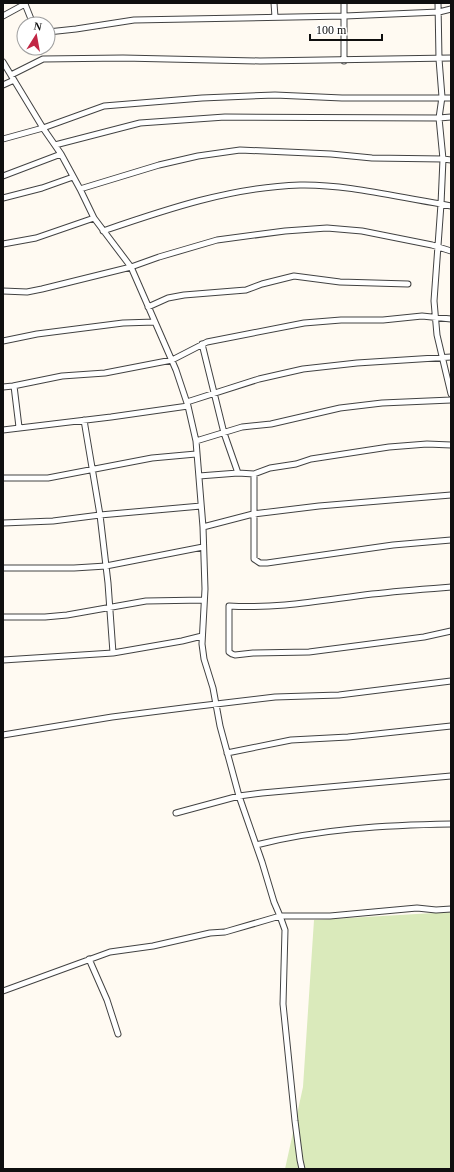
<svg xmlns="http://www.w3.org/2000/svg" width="454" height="1172" font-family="Georgia,serif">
	<rect width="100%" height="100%" fill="#fffaf2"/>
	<path fill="#daeabb" d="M451,912v257h-166l18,-82 11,-167z"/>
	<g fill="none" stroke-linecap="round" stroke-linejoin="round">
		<defs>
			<path id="minor" d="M274,3l1,14
				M344,3v58
				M438,3l1,56 3,38 -3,21 12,-1
				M3,16l22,-12 8,20
				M48,32l28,-3 58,-9 211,-4 94,-4 12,-3
				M3,62l40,66 18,26 19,35 14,29 37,49 45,103 12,36 8,35 7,86 2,62 -3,55 2,15 9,29 7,38 19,70 23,66 12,40 6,14 -55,16 -15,1 -57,13 -43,6 -107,39
				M11,75l32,-16 80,-1 137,3 191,-3
				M3,85l11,-5
				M3,139l40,-11 61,-22 98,-8 73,-3 67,3h109
				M55,145l85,-22 85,-6 214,1 4,41 -71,-1 -41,-4 -91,-4 -42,6 -39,9 -79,24
				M3,176l58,-22
				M3,198l39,-10 31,-11
				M451,206l-10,-2 -7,97 3,34 14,59
				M103,231c64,-22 129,-44 197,-46 45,-1 97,12 141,19l2,-45 8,1
				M3,244l33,-6 58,-20
				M3,291l24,1 15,-3 89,-22 28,-10 58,-17 68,-9 42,-3 35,3 70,14 19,6
				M148,307l20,-9 16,-3 62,-5 16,-6 32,-8 46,6 68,2
				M3,341l34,-7 86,-11 32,-1
				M202,344l22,89 14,40 16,1 16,-6 26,-4 15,-5 78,-12 38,-3 24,1
				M14,386l5,41
				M3,387l10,-1 49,-10 43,-3 67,-13 35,-18 97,-19 37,-3h42l39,-4 29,3
				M187,402l72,-23 44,-10 54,-6 94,-6
				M3,430l108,-13 77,-11
				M196,441l46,-14 29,-3 69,-16 42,-5 69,-3
				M254,474v85l6,4h7l126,-18 58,-5
				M199,476l39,-3
				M3,478h45l104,-20 44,-4
				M201,506l-101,9 8,68 5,70 69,-12 20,-5
				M3,523l50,-2 47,-6 -16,-95
				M203,527l50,-13 66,-8 132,-11
				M3,568h71l32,-2 97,-19
				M451,587c-26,2 -53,4 -79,7 -49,6 -94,15 -143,12v46l3,2 3,1 18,-2 56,-1 115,-15 27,-6
				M3,617h42l22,-2 79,-14 58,-1
				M3,660l110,-7
				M3,735l109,-18 79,-10 84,-10 64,-2 112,-14
				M227,753l64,-13 57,-3 103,-11
				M176,813l63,-17 23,-3 189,-17
				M256,845c64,-16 129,-20 195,-21
				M89,959l18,41 11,34
				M302,1169l-2,-9 -5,-39 -12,-117 2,-74 -5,-14h50l87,-8 19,2 15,-1"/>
		</defs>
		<use href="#minor" stroke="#424242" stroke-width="7"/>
		<use href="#minor" stroke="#fff" stroke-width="5"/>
	</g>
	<rect width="454" height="1172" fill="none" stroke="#0f0f0f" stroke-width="8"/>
	<g transform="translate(36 36) rotate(11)"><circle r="19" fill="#ffffff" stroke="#9f9f9f"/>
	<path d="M0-3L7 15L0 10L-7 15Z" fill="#c12644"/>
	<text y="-6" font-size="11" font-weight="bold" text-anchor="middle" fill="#0f0f0f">N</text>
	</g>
	<path d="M310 34v6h72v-6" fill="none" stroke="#0f0f0f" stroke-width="2"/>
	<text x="316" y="34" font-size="12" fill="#0f0f0f" stroke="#ffffff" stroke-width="3" paint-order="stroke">100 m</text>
</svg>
